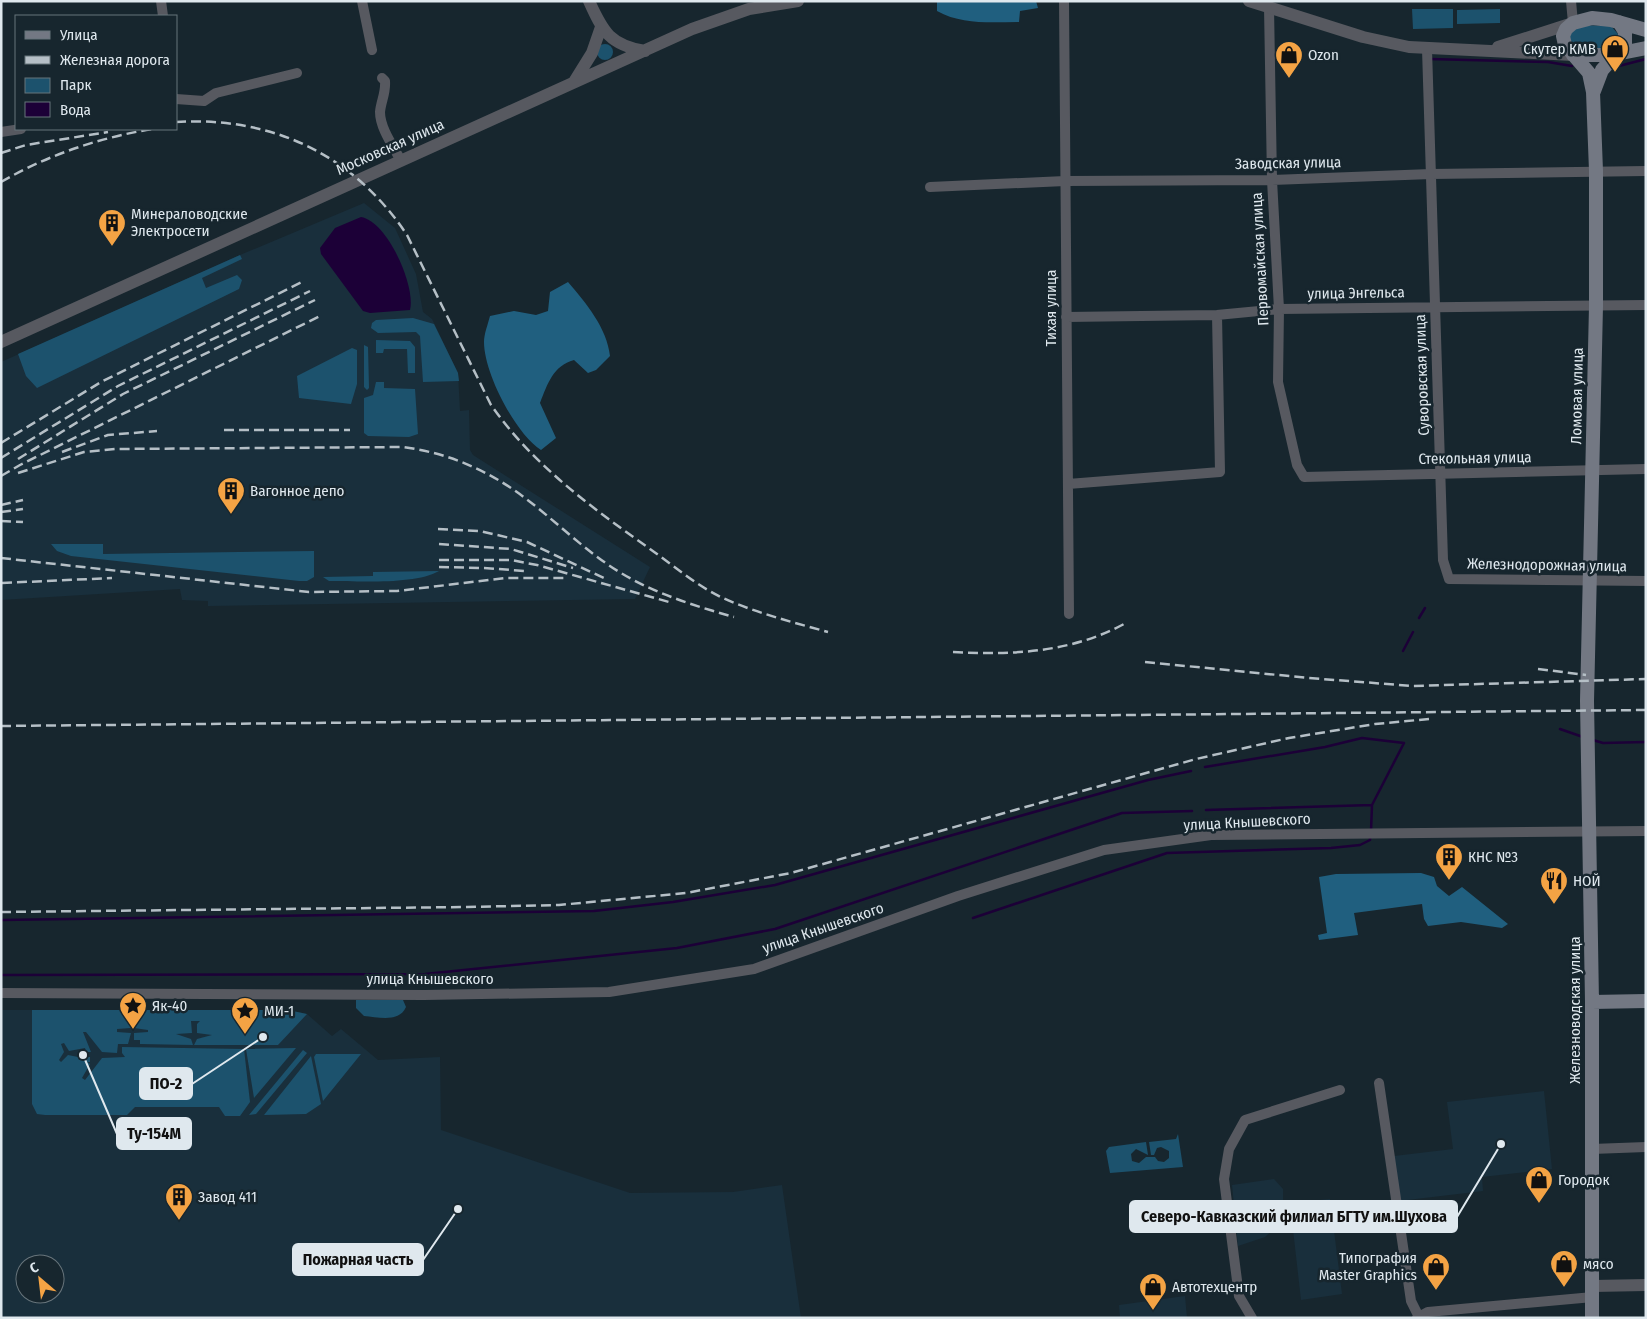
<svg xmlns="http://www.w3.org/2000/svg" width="1647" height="1319" font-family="'Fira Sans Condensed',sans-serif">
	<rect width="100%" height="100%" fill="#17262e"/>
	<path fill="#192f3c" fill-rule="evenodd" d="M364,203l31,25 21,46 7,38 9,7 26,54 2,38 9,-1 1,40 3,5 177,112 -15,32 -427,7v-5l-26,-1 -2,-11 -179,11v-238l239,-107z
		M1,1010h287l19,4 25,22 9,-7 37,31 62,-3 1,73 189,63 103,-1 49,-7 19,133h-800zM25,1264h30v30h-30z
		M1544,1091l8,78 -70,8 1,14 -84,10 -5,-45 59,-7 -6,-47z
		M1274,1179l9,10v24l-9,16 -9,8 -27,9 -6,-61z
		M1330,1199l12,95 -41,6 -11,-97z
		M1185,1296l2,22h-67l-1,-13z"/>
	<path fill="#1c526d" d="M1412,9h41v19l-40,1z
		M1500,9v14l-43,1v-14z
		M1579,25l32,1 7,8 -1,7c-9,11 -37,8 -47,0 -1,-8 3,-11 9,-16z
		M597 52a8 8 0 1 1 16 0a8 8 0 1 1-16 0Z
		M240,255l2,4 -40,19 4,10 31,-13 5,5 -3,9 -202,99 -11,-12 -8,-22z
		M413,318l21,6 24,49 1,8 -36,1 -3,-46 -4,-4 -38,1 -7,-5 1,-5 4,-3z
		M376,340l34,1 5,6v26h-7l-1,-24h-23l-1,4h-7z
		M364,345l4,2 1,41 -2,2 -3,-3z
		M352,348l5,2v34l-6,20 -52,-6 -2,-22z
		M376,382h8v6l31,1 3,45 -9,3 -41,-1 -4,-3v-35l9,-3z
		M51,544h52v10l211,-3v26l-7,4h-8l-228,-25 -14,-5z
		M439,571c-24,14 -82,10 -110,10l-6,-4 50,-1v-4z
		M356,1000h47l3,7c-7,16 -28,10 -42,9l-8,-8z
		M32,1010h256l19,4 -29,31h-84l3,-6 15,-4 -15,-2v-9l3,-3h-9l1,12 -16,1 15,5 2,6 -53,-1v-4h-6v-7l14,-1v-2l-14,-2 1,-8 -6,1 2,7 -14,1v3l14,1 -3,11h-10l-1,9 -15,-1 -16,-20h-3l8,20h-5l-1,-4 -16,3 -5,-8 -3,1 3,8 -5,8 2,2 7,-7 10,2 1,3h6l1,-3h4v5h-3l3,2 -8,14 3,2 17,-22 23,-1 -3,-4v-6l122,2 6,53 -10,14h-15l-6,-9h-84l-8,8h-82l-8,-1 -5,-10z
		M296,1048l-42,50 -8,-49z
		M303,1050l4,3 -51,61 -7,1z
		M316,1054h45l-38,47 -9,-44z
		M311,1056l10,48 -15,10 -42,1z
		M1178,1134l5,33 -73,6 -4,-22 3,-4 37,-5 2,13 -12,-6 -5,5 1,7 7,2 7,-6h9l3,4 6,1 5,-4v-7l-8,-4 -4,1 -3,7h-3l-2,-13 27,-3z"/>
	<path fill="#205f7f" d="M937,1h99l2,7 -18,3 -1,11c-29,0 -57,3 -82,-11z
		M568,282c18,21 39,46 42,74l-14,14 -8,3 -14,-13c-21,6 -26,23 -34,43l16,35 -15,12c-26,-17 -57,-77 -57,-108 0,-8 4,-18 6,-26l24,-5 22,4 12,-4 2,-19z
		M1421,873l13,4 3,9 12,10 13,-9 46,37 -6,4 -41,-6 -33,4 -4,-7 -2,-15 -68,9 4,22 -39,5 -1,-5 9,-2 -8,-56 17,-3z"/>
	<path fill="#1c0037" d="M361,217c26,4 55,69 49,93l-40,3 -7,-2 -42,-57 -1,-6 15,-20z"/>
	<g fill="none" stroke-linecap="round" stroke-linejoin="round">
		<path stroke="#1c0037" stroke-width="2.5" d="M1429,59l119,3 24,4
			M1615,67l31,-8
			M1419,618l6,-10
			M1403,651l10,-19
			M1560,729l23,8
			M1593,740l10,3 43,-1
			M1205,767l120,-20 37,-9 42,5 -32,62 -1,26
			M1206,810l166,-5
			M973,918l194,-65 164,-5 29,-3 10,-5v-4
			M1,920l593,-9 79,-9 102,-17 373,-105 43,-9
			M1,975l424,-1 252,-26 98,-19 347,-116 70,-2"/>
		<path stroke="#575960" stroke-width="10" d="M161,1l2,15
			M362,1l10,49
			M1064,1l5,613
			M1571,1l2,22
			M1269,7l3,173 7,129 -1,73 19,83 7,12 342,-8
			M1427,49l16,511 6,19 197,2
			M382,78l3,3c1,12 -4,20 -5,31 0,16 13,34 20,47
			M176,99l28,2 12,-8 81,-20
			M1,132l20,-3
			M930,187l135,-6 207,-1 159,-6 215,-3
			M1066,317l151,-2 62,-6 367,-4
			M1068,484l152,-12 -3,-157
			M1,993l423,2 185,-3 145,-23 204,-73 146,-46 107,-15 435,-4
			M1379,1083l32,218 8,16
			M1592,1149l54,-2
			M1252,1318l-13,-22 -15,-117 5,-30 16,-29 95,-30
			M1417,1318l11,-6 165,-15"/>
		<path stroke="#575960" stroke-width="12" d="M589,1c14,31 21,44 56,50
			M1249,1l114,36 46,10 164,8
			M1498,47l75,-24
			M574,82l18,-29 9,-26
			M1,342l691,-313 57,-20 49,-8
			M1593,1286l53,-1"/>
		<path stroke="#737883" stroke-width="14" d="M1573,55h38l35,-7
			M1594,91l8,-21 23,-26v-12l-6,-10
			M1592,1002l54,-1
			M1592,1318v-316l-5,-301 9,-395v-135l-3,-79 -4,-19 -24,-28 -2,-9 3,-7 7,-6 19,-5 19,2 35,10"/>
		<path stroke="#b5bfc6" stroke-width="2.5" stroke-dasharray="10 5" stroke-linecap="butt" d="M176,122c96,-6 178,33 231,113l84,170c43,61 100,102 159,144 24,17 47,37 73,49 33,15 69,24 105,34
			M1,153l25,-8 82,-13
			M1,182c47,-27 97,-44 151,-53
			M224,430h126
			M1,443l100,-61 203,-101
			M62,452l46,-17 49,-4
			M1,458l117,-72 192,-95
			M18,459l105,-65 192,-94
			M18,473l66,-21 31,-3 288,-2c45,6 85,23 122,51 32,24 61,54 96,75 35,21 74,33 113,44
			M1,476l19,-11 302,-150
			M1,505l22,-5
			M1,512l22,-3
			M1,521l22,1
			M438,529l42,2 47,11 79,37
			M439,544l72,5 62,19
			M1,558l308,34 88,-1 108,-13h63
			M439,560h72l26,5 132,37
			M439,567l45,1 40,3
			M2,583l110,-5
			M953,652c59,3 117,1 171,-28
			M1145,662l164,16 104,8 233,-7
			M1538,669l48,6
			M1,726l1645,-16
			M1,912l466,-5 92,-2 127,-12 105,-20 405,-114 93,-21 86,-14 54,-5"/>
	</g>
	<defs>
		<symbol id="shop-pin" viewBox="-11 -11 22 30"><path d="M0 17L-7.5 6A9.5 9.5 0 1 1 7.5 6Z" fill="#f4a344" stroke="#17262e"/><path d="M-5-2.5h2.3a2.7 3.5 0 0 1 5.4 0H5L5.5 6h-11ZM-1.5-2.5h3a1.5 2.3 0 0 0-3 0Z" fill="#111"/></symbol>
		<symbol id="building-pin" viewBox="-11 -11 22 30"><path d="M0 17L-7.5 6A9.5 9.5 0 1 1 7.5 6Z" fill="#f4a344" stroke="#17262e"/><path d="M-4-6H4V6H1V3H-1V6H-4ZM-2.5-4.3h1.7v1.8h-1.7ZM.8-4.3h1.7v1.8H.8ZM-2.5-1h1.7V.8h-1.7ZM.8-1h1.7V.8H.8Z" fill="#111"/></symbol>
		<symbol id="restaurant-pin" viewBox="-11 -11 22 30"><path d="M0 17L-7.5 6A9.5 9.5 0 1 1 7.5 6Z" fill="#f4a344" stroke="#17262e"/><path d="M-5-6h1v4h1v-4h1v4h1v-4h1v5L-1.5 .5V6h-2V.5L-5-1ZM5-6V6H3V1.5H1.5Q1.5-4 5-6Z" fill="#111"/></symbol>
		<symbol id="sight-pin" viewBox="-11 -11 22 30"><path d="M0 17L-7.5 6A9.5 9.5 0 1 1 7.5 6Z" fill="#f4a344" stroke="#17262e"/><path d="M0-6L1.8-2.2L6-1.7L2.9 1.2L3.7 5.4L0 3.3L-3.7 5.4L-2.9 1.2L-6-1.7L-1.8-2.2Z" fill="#111"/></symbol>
	</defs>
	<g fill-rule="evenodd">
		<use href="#shop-pin" x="1599" y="33" width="32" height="43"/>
		<use href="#shop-pin" x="1273" y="39" width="32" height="43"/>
		<use href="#building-pin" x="96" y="207" width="32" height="43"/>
		<use href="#building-pin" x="215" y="475" width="32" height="43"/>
		<use href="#building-pin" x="1433" y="841" width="32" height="43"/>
		<use href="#restaurant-pin" x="1538" y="865" width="32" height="43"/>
		<use href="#sight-pin" x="117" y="990" width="32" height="43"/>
		<use href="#sight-pin" x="229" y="995" width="32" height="43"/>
		<use href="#shop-pin" x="1523" y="1164" width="32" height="43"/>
		<use href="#building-pin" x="163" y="1181" width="32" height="43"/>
		<use href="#shop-pin" x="1548" y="1248" width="32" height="43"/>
		<use href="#shop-pin" x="1420" y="1251" width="32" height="43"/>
		<use href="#shop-pin" x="1137" y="1271" width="32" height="43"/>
	</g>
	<g text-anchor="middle" stroke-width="5" stroke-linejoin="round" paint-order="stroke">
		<g font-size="15" fill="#dfe8ee" stroke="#17262e" text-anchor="start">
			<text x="1596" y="54" text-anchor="end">Скутер КМВ</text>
			<text x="1308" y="60">Ozon</text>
			<text x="131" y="219">Минераловодские<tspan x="131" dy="17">Электросети</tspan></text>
			<text x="250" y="496">Вагонное депо</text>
			<text x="1468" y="862">КНС №3</text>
			<text x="1573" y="886">НОЙ</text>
			<text x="152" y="1011">Як-40</text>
			<text x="264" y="1016">МИ-1</text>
			<text x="1558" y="1185">Городок</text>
			<text x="198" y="1202">Завод 411</text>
			<text x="1417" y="1263" text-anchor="end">Типография<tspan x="1417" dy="17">Master Graphics</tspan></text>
			<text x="1583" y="1269">мясо</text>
			<text x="1172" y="1292">Автотехцентр</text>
		</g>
		<g font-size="15" fill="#dfe8ee" stroke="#17262e">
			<text transform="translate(390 147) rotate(-24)" y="5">Московская улица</text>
			<text transform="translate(1288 163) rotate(-1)" y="5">Заводская улица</text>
			<text transform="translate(1260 259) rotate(-93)" y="5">Первомайская улица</text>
			<text transform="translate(1356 293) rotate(-1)" y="5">улица Энгельса</text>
			<text transform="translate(1051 308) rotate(-90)" y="5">Тихая улица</text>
			<text transform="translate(1422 375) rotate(-92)" y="5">Суворовская улица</text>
			<text transform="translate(1577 396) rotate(-89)" y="5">Ломовая улица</text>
			<text transform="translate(1475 458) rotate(-1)" y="5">Стекольная улица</text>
			<text transform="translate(1547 565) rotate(1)" y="5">Железнодорожная улица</text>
			<text transform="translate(1247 822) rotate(-3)" y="5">улица Кнышевского</text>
			<text transform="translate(823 928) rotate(-19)" y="5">улица Кнышевского</text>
			<text x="430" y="984">улица Кнышевского</text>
			<text transform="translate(1575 1010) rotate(-90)" y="5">Железноводская улица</text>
		</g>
	</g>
	<path fill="none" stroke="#dfe8ee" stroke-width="2" d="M263 1037L192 1084M83 1055L117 1134M1501 1144L1457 1217M458 1209L423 1260"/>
	<g fill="#dfe8ee" stroke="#17262e" stroke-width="2">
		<circle cx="263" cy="1037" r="5"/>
		<circle cx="83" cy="1055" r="5"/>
		<circle cx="1501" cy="1144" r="5"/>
		<circle cx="458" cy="1209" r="5"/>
	</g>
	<g fill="#dfe8ee" stroke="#dfe8ee" stroke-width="2">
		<rect x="140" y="1068" width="52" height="31" rx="5"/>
		<rect x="117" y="1118" width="74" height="31" rx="5"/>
		<rect x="1130" y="1201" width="327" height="31" rx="5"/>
		<rect x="293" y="1244" width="130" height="31" rx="5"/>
	</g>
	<g font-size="16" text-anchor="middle" font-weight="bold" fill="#111">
		<text x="166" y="1089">ПО-2</text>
		<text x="154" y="1139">Ту-154М</text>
		<text x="1294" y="1222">Северо-Кавказский филиал БГТУ им.Шухова</text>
		<text x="358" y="1265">Пожарная часть</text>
	</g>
	<rect width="1647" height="1319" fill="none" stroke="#dfe8ee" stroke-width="5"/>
	<rect x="15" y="15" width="162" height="115" fill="#17262e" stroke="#67747b"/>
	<rect x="25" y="31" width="25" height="8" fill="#737883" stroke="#67747b"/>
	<text x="60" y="40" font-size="15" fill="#dfe8ee">Улица</text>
	<rect x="25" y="56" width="25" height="8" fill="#b5bfc6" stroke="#67747b"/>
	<text x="60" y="65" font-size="15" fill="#dfe8ee">Железная дорога</text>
	<rect x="25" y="78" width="25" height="15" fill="#1c526d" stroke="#67747b"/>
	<text x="60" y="90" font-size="15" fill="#dfe8ee">Парк</text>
	<rect x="25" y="102" width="25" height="15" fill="#1c0037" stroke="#67747b"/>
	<text x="60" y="115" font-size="15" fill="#dfe8ee">Вода</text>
	<g transform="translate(40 1279) rotate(332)"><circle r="24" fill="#17262e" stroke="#67747b"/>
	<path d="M0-4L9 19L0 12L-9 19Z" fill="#f4a344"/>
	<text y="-8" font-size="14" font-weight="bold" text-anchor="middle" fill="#dfe8ee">С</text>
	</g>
</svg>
